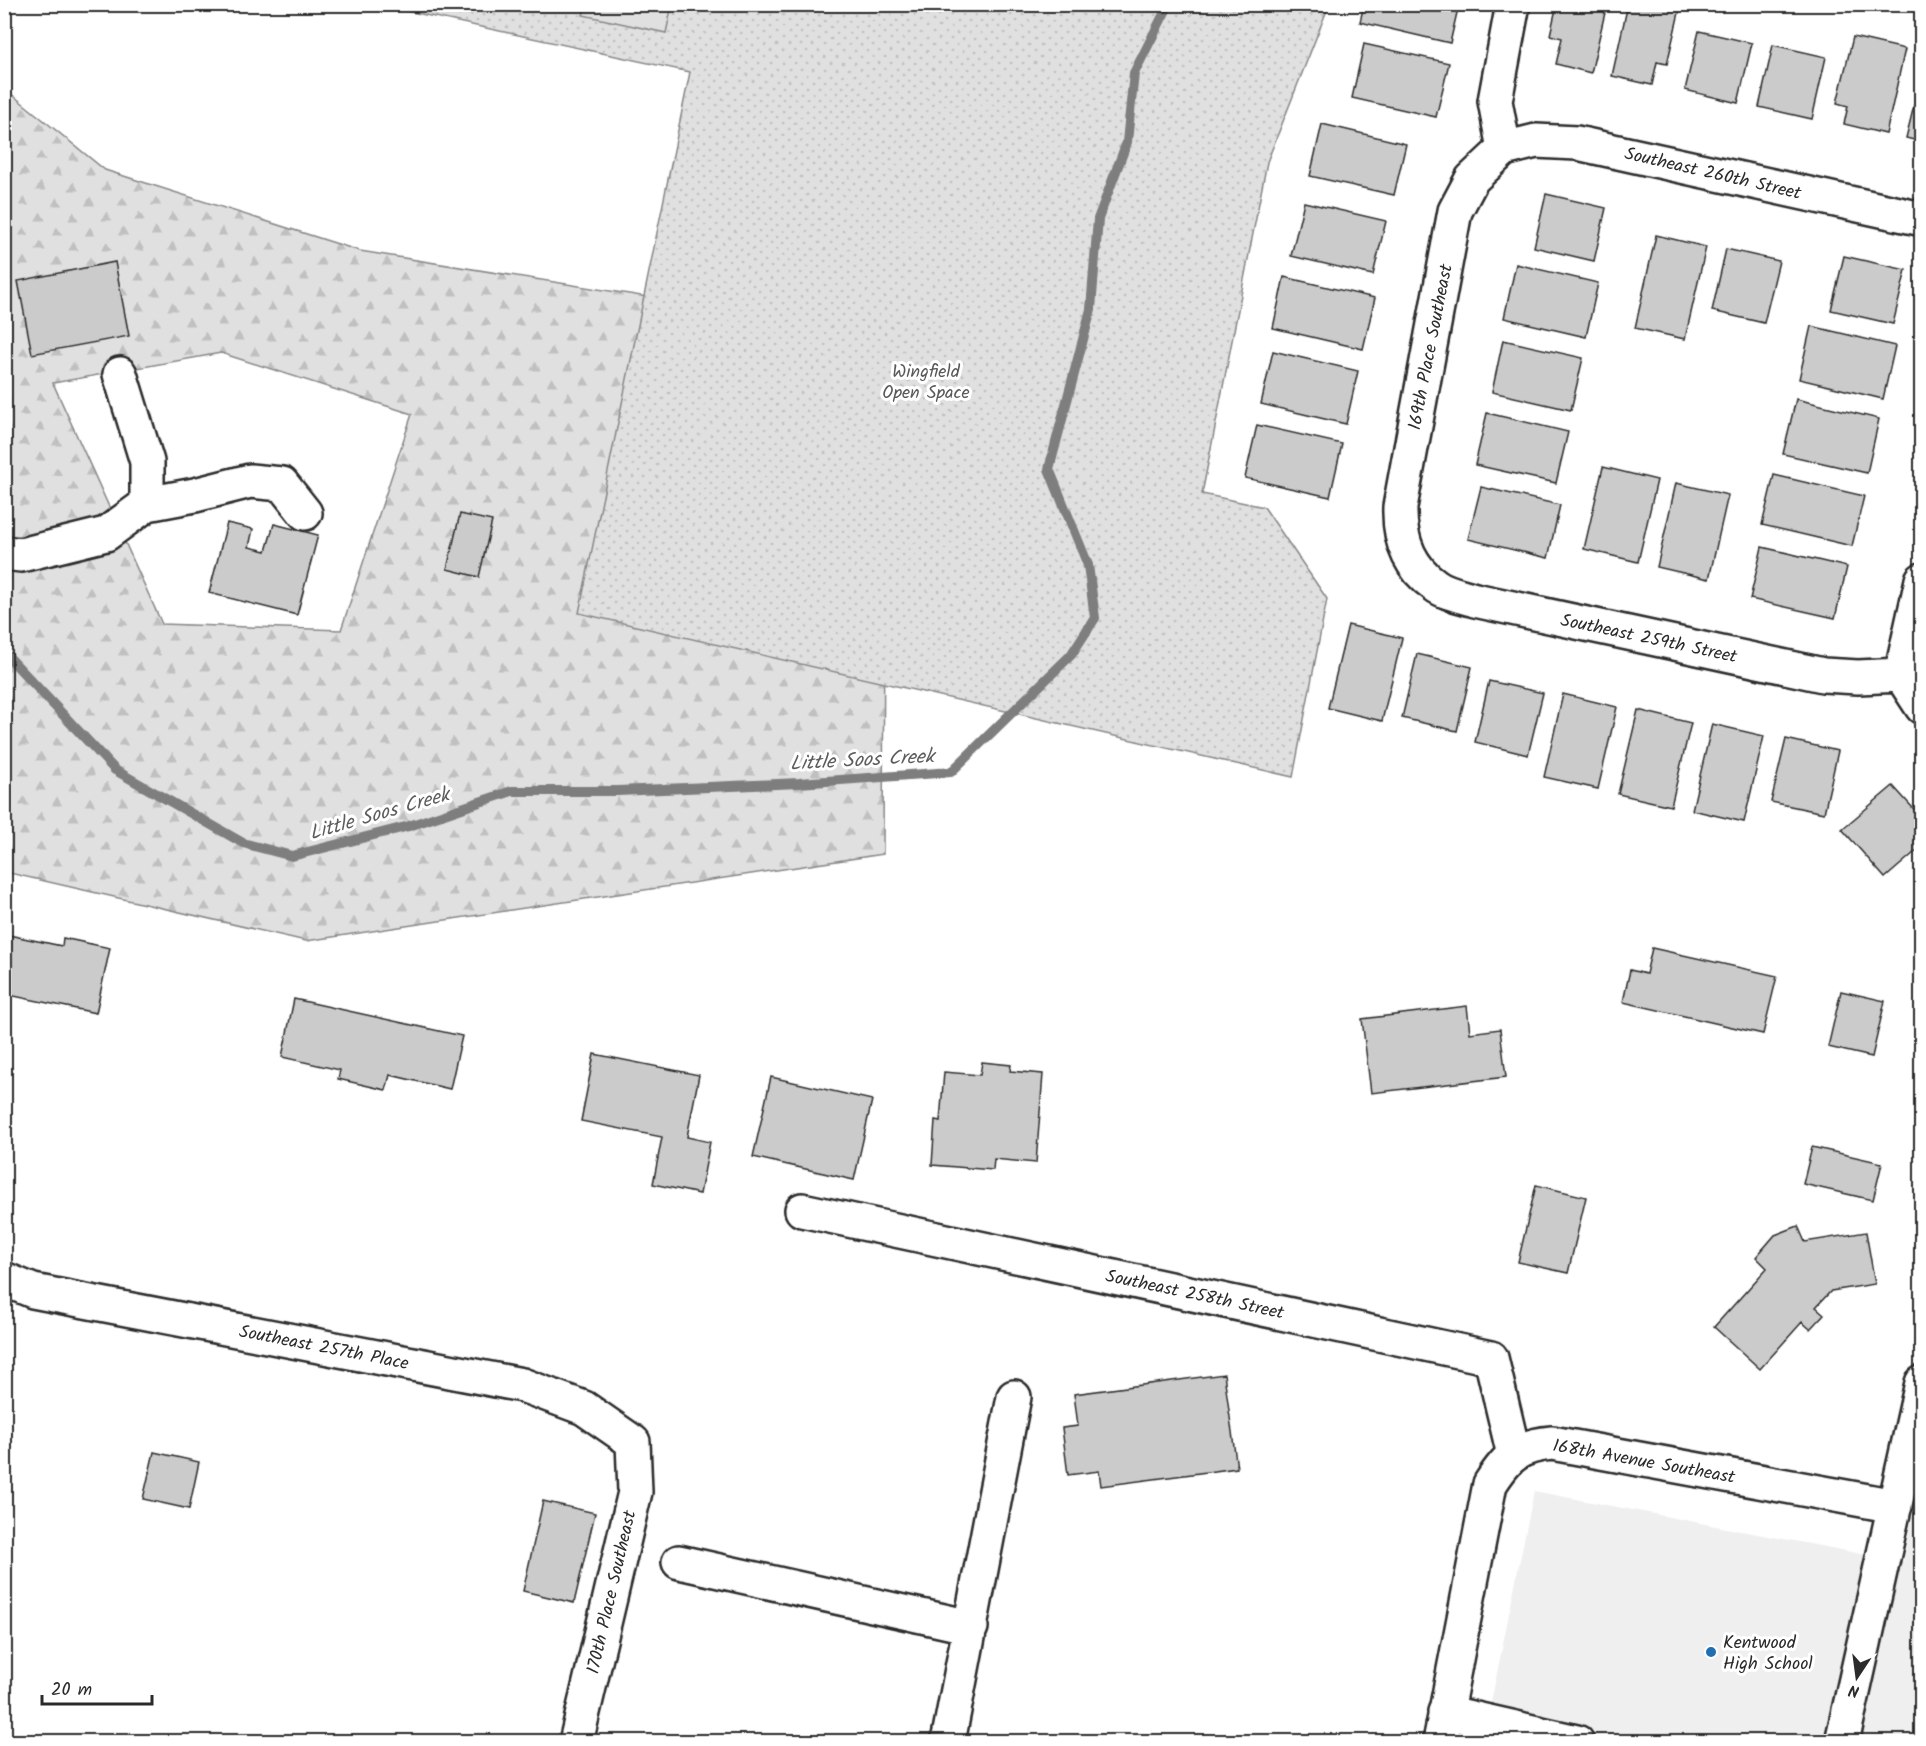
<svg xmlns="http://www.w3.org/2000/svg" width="1926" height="1746" font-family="Kalam,sans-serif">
	<defs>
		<pattern id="forest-firs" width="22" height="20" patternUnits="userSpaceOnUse" patternTransform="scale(1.5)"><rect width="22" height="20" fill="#e0e0e0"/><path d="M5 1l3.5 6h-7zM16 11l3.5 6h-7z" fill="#c0c0c0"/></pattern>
		<pattern id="park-dots" width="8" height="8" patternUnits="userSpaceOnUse" patternTransform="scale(1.5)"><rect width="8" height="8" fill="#e0e0e0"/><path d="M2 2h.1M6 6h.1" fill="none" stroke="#c0c0c0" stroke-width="1.8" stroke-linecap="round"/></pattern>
	</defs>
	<rect width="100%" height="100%" fill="#fff"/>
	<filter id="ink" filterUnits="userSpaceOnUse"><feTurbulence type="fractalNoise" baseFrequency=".0167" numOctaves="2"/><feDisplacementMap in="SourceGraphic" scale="12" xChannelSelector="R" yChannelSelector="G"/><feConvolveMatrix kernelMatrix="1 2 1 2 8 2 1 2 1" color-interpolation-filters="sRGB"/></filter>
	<g filter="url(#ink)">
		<path fill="#efefef" d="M1921,1477v264l-438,1 51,-251 369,71z"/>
		<path fill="url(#forest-firs)" stroke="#868686" stroke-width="1.5" fill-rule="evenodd" d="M4,88l101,82 255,81 525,84 -2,519 -577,87 -301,-69zM221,353l191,61 -71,216 -179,-6 -109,-241z"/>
		<path fill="url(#park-dots)" stroke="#868686" stroke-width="1.5" d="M379,5h950l-62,157 -65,332 62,13 63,92 -34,178 -714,-164 111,-541z"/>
		<path fill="#e0e0e0" stroke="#868686" stroke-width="1.5" d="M586,4h86v1l-6,28 -83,-18z"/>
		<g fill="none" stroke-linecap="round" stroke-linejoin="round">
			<path stroke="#7e7e7e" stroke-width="10" d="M4,652l111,118 128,73 49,13 117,-30 103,-35h106l181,-8 152,-11 120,-117 24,-37 -7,-53 -39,-96 42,-160 7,-90 29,-77 7,-69 35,-69"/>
		</g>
		<path fill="#cbcbcb" stroke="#2b2b2b" stroke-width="1.5" d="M1364,4h95l-9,39 -90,-21z
			M1557,4h50l-16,69 -35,-9 6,-26 -12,-3z
			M1628,4h53l-14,60 -10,-2 -5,23 -40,-9z
			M1699,31l53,12 -14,60 -53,-13z
			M1853,37l52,12 -19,85 -42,-10 4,-18 -11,-3z
			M1364,44l85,19 -13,54 -84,-19z
			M1773,45l53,12 -14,62 -53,-12z
			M1922,73v69l-16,-4z
			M1322,124l84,20 -12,51 -84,-19z
			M1546,194l60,14 -12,53 -60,-14z
			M1304,202l82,19 -13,54 -82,-19z
			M1656,235l50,12 -21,92 -50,-11z
			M1726,249l53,12 -15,62 -52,-12z
			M1844,256l62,14 -13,54 -62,-14z
			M115,262l14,74 -97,18 -14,-73z
			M1516,264l82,19 -12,54 -82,-19z
			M1284,277l91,21 -12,51 -90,-21z
			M1811,326l84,20 -12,53 -84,-20z
			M1503,340l80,18 -12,52 -79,-18z
			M1273,351l85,20 -12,53 -85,-20z
			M1796,399l83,20 -12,54 -84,-19z
			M1487,413l81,19 -12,51 -81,-18z
			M1257,425l85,19 -12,53 -85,-19z
			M1603,467l54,13 -19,82 -54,-13z
			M1774,475l90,21 -12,50 -90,-21z
			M1676,483l52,12 -19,84 -52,-12z
			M1481,487l79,18 -12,53 -80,-19z
			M460,514l32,7 -13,56 -32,-8z
			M227,523l26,6 -4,18 17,4 8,-27 44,11 -21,80 -88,-22z
			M1762,547l85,20 -12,51 -85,-19z
			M1348,625l54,13 -20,83 -54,-13z
			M1417,654l55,13 -15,64 -55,-13z
			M1489,681l54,12 -15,62 -53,-13z
			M1563,694l54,13 -19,82 -54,-12z
			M1638,710l53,13 -20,83 -53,-12z
			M1712,724l52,12 -20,86 -52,-12z
			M1786,739l52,12 -14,62 -53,-11z
			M1893,786l29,32v28l-37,32 -43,-49z
			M4,934l58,12 1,-8 47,10 -14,65 -92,-19z
			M1652,948l125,28 -14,58 -140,-32 7,-32 16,4z
			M1841,991l44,10 -13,56 -44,-10z
			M294,999l168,37 -12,53 -60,-14 -4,15 -48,-11 2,-9 -58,-13z
			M1467,1006l3,27 30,-4 6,48 -135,16 -9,-74z
			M594,1054l105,21 -12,62 23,5 -10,52 -47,-10 9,-47 -81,-16z
			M982,1062l29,3 -1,6 33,3 -7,89 -42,-4 -1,11 -61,-5 3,-45 5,1 4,-49 36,3z
			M771,1077l101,23 -18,80 -101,-23z
			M1812,1147l70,16 -9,37 -70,-16z
			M1536,1185l50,12 -18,76 -50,-11z
			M1798,1226l7,16 61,-10 9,52 -44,7 -15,16 8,7 -14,15 -8,-7 -42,47 -46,-42 53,-59 -11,-11 19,-22z
			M1224,1374l13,94 -136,18 -2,-15 -31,4 -6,-47 16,-2 -4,-32z
			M154,1452l45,10 -10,47 -46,-10z
			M543,1501l52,12 -21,90 -51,-12z
			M1922,1677v29l-7,-2z"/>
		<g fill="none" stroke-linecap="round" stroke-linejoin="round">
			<defs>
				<path id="minor" d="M1504,149l-9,-48 18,-97
					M147,504l48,-9 55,-14 32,3 23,29
					M4,553l17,2 85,-21 41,-30v-42l-27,-88
					M1922,580l-21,95 21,32
					M1901,675l-43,2 -35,-2 -348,-75c-12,-4 -30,-7 -40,-15 -27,-19 -36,-47 -35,-78l55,-296 17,-32 32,-30 32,-8 41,2 345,76
					M802,1210l689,148 23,97
					M4,1279l29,12 489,94 62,23 49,34 2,50 -59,250
					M679,1562l292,65
					M1445,1712l132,30
					M948,1742l66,-345
					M1440,1742l50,-258c18,-28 28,-38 62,-41l343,63
					M1842,1742l80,-359"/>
			</defs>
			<use href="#minor" stroke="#2b2b2b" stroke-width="38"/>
			<use href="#minor" stroke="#fff" stroke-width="33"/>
		</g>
	</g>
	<circle fill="#1f6fb2" stroke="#fff" stroke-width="2" cx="1711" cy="1652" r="6"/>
	<g text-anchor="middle" stroke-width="6" stroke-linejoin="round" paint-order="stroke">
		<g font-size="18" fill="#2b2b2b" stroke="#fff">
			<text transform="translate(1713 173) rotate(13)" y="6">Southeast 260th Street</text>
			<text transform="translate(1430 347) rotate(-79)" y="6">169th Place Southeast</text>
			<text transform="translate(1649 638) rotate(12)" y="6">Southeast 259th Street</text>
			<text transform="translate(1195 1294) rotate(12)" y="6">Southeast 258th Street</text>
			<text transform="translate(324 1347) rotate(11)" y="6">Southeast 257th Place</text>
			<text transform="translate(1644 1461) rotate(10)" y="6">168th Avenue Southeast</text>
			<text transform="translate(611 1592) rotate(-77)" y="6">170th Place Southeast</text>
		</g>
		<g font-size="18" fill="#585858" stroke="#fff">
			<text x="926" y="377">Wingfield<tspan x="926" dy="21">Open Space</tspan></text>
		</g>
		<g font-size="18" fill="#2b2b2b" stroke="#fff" text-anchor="start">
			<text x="1723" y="1648">Kentwood<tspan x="1723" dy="21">High School</tspan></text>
		</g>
		<g font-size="20" font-style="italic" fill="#5c5c5c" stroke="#fff">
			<text transform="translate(862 759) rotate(-3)" y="7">Little Soos Creek</text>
			<text transform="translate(379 813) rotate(-16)" y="7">Little Soos Creek</text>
		</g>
	</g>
	<rect width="1926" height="1746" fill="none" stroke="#fff" stroke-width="24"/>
	<rect x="12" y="12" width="1902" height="1722" fill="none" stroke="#2b2b2b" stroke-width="2" filter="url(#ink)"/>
	<g transform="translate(1857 1677) rotate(193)" stroke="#ffffff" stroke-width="4.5" paint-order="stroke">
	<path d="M0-4.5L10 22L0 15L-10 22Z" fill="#2b2b2b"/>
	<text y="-9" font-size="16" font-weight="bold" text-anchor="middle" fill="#2b2b2b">N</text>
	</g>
	<path d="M42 1695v9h110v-9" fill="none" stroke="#2b2b2b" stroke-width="3"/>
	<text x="51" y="1695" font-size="18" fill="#2b2b2b" stroke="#ffffff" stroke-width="4.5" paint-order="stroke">20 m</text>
</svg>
